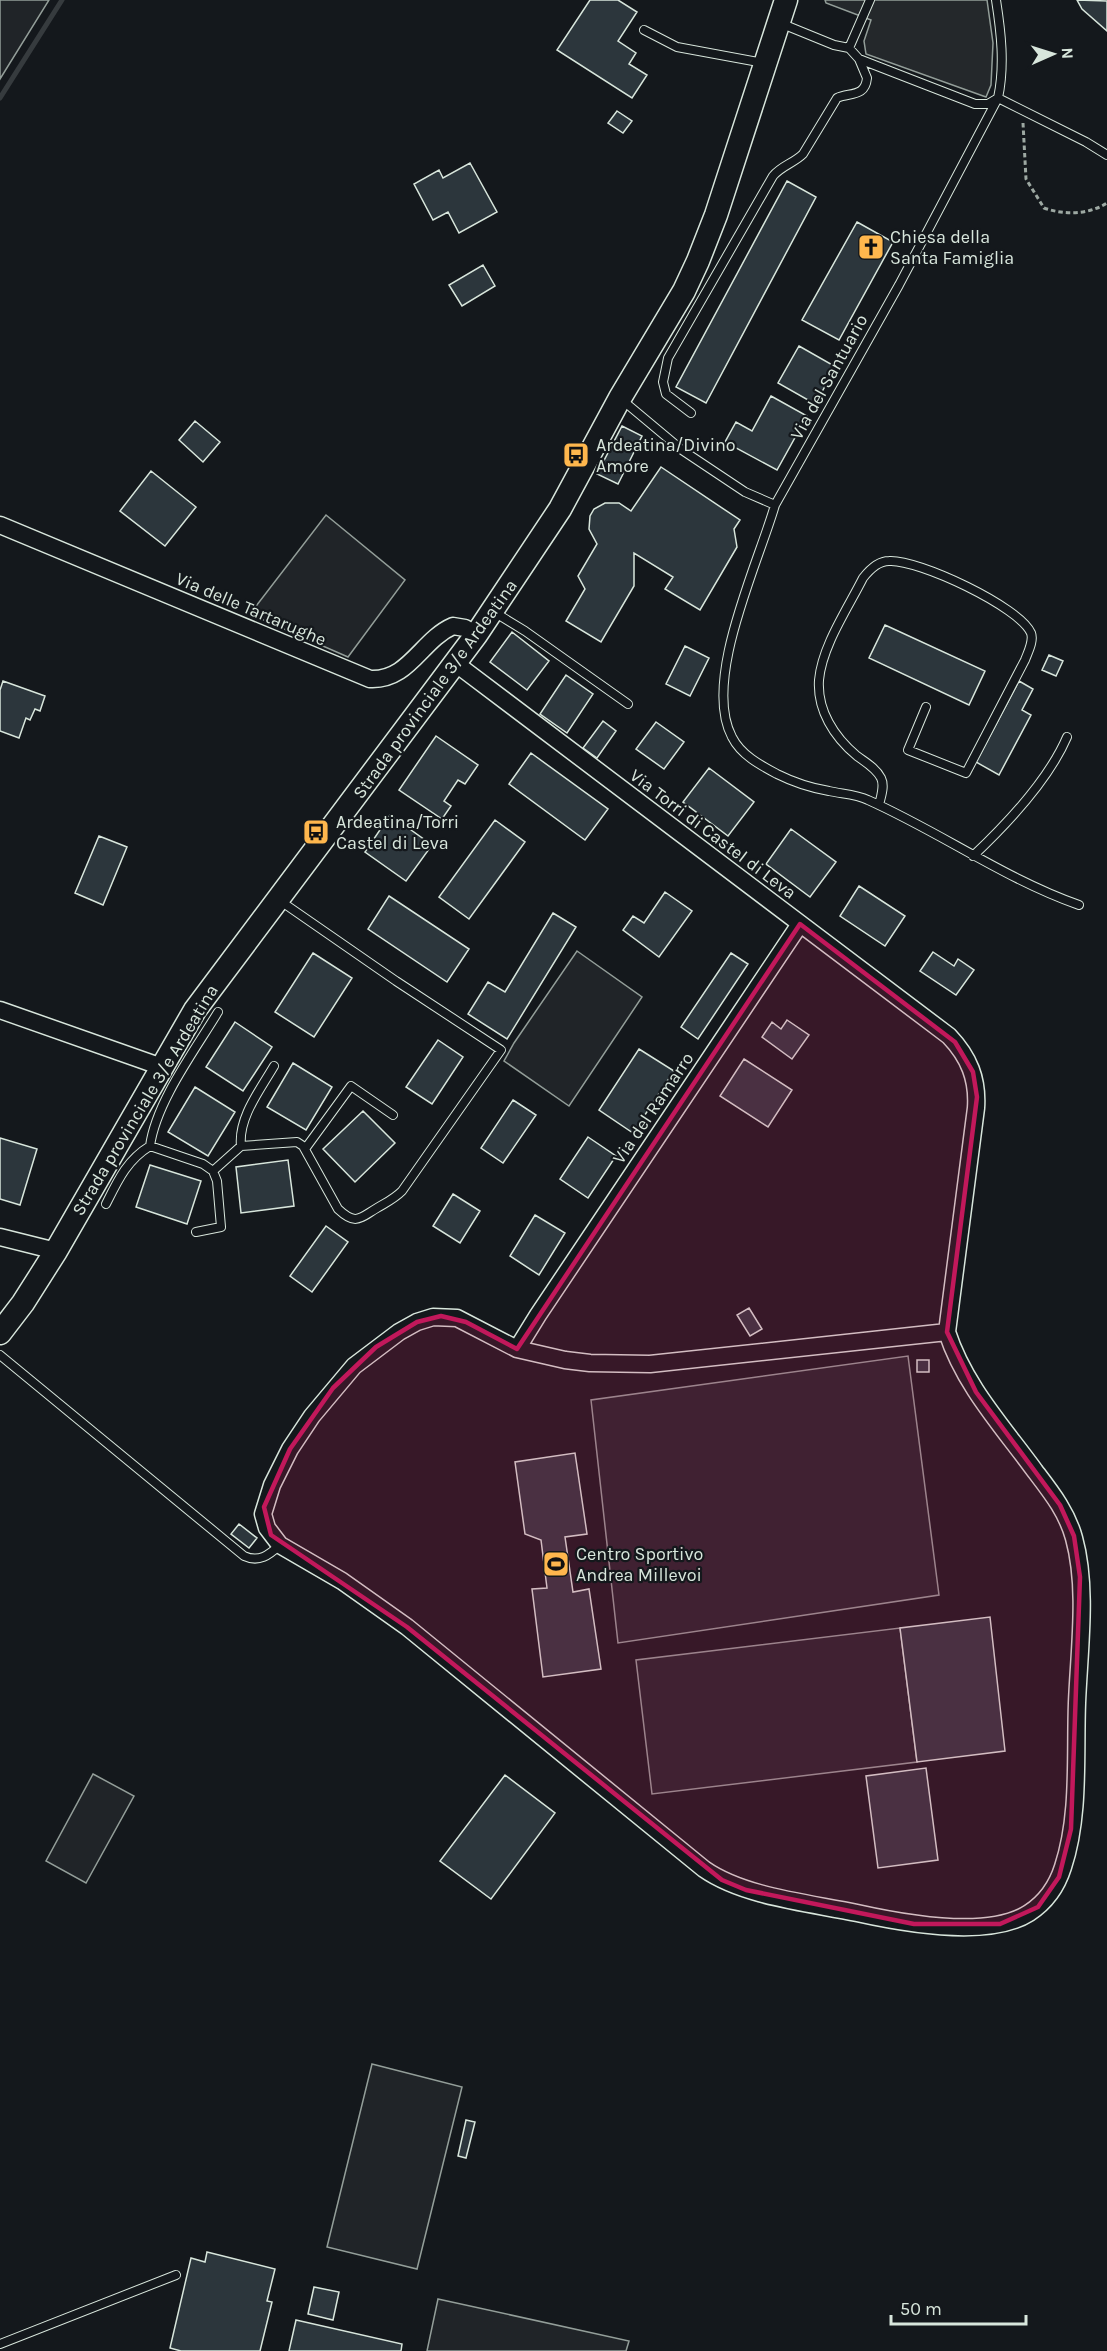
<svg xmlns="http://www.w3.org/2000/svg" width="1107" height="2351" font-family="Karla,sans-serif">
	<rect width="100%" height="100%" fill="#14181c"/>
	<path fill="#202428" stroke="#939e99" stroke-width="1.5" d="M0,0h49l-49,79z
		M326,515l79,65 -57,77 -98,-43z
		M577,951l65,46 -73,109 -65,-45 10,-18z
		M908,1356l31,239 -321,48 -27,-243z
		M900,1628l17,134 -265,32 -16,-134z
		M93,1774l41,22 -48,87 -40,-22z
		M372,2064l90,23 -45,182 -90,-22z
		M438,2299l191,42 -3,10h-199z"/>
	<path fill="#24282b" stroke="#939e99" stroke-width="1.5" d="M825,0h162l6,43 -2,42 -5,12 -120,-43 -2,-13 7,-21 -45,-17z"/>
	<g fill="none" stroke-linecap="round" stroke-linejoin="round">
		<path stroke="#363b3e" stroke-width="5" d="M0,98l62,-98"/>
	</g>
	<path fill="#2c363c" stroke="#d8e6dc" stroke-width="1.5" d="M590,0h28l19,12 -19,29 18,12 -7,11 18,11 -15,23 -75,-48z
		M1077,0l30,1v30l-25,-22z
		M617,111l15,10 -9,12 -15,-10z
		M470,163l27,49 -38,21 -11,-21 -15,8 -19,-36 25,-14 4,8z
		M787,181l29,16 -110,206 -30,-16z
		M857,222l36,20 -54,98 -37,-20z
		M483,265l12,21 -33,20 -13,-21z
		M799,346l37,21 -21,37 -37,-21z
		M771,396l36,20 -30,54 -52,-28 11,-20 16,9z
		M195,421l25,21 -17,20 -24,-22z
		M622,426l20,10 -24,48 -21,-10z
		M661,467l79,53 -6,9 3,18 -37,63 -35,-21 8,-12 -39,-24v33l-33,56 -35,-21 19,-32 -7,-13 19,-32 -8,-15 1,-13 4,-7 11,-6h14l12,8z
		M151,471l45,36 -31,39 -45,-35z
		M885,625l100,46 -16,34 -100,-47z
		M512,632l37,29 -22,29 -37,-28z
		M685,646l24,12 -19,38 -24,-12z
		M1049,655l14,6 -7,15 -14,-6z
		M566,675l27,19 -26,39 -27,-19z
		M3,681l42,15 -5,15 -5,-2 -5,11 -4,-2 -7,20 -19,-7v-41z
		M1019,681l14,8 -11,21 9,5 -32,60 -23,-13z
		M603,721l13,10 -19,27 -14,-10z
		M656,722l28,20 -20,27 -28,-20z
		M436,736l42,29 -13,19 -7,-4 -14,21 7,5 -9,13 -43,-29z
		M531,753l77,56 -23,31 -76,-56z
		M709,768l45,34 -26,34 -45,-34z
		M390,815l42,30 -26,36 -41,-29z
		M495,820l30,22 -56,77 -30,-22z
		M791,829l45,33 -26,35 -44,-33z
		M99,836l28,11 -24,58 -28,-12z
		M859,886l46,30 -20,30 -45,-30z
		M665,892l27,19 -33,46 -36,-27 10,-14 11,7z
		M389,896l80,53 -22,33 -79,-53z
		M553,913l23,14 -69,112 -39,-25 20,-32 17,10z
		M933,952l21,14 4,-7 16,11 -18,25 -36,-24z
		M313,953l39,25 -38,59 -39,-25z
		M731,953l17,11 -50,75 -17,-12z
		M787,1020l22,15 -17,24 -30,-22 10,-15 9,7z
		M235,1022l37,25 -29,44 -37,-24z
		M438,1040l25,17 -31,47 -26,-17z
		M639,1049l35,22 -41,62 -34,-23z
		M744,1059l48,31 -24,37 -48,-31z
		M293,1063l39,24 -26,43 -39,-23z
		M195,1087l40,25 -27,44 -40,-24z
		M513,1100l23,15 -33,48 -22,-15z
		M363,1111l32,32 -40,39 -32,-33z
		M588,1137l28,19 -28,42 -28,-19z
		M0,1138l37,11 -17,56 -20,-6z
		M288,1160l6,46 -53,7 -5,-46z
		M150,1165l51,16 -14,43 -51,-17z
		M453,1194l27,17 -20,32 -27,-17z
		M535,1215l30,18 -26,42 -29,-19z
		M326,1226l22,16 -36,50 -22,-16z
		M749,1308l13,21 -12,7 -13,-21z
		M917,1360h12v12h-12z
		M575,1453l12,81 -22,3 8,55 16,-3 12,80 -58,8 -11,-88 15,-1 -6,-48 -16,-6 -10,-72z
		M239,1524l18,14 -8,10 -18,-14z
		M990,1617l15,134 -88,11 -17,-134z
		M926,1768l12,92 -60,8 -12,-92z
		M505,1775l50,38 -64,86 -51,-38z
		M466,2120l9,2 -9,36 -8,-2z
		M207,2252l68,17 -8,32 5,1 -12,49h-79l-11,-3 21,-90 14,4z
		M314,2287l25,5 -6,28 -25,-6z
		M296,2320l106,24 -1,7h-112z"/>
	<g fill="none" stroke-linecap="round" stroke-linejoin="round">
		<defs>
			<path id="service" d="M780,23l54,22 15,3 10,11 116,45h13l10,-6c7,-33 3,-66 -2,-98
				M644,30l33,17 87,16
				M849,48l21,-48
				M621,399l61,51 63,42 30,13 124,-220 99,-187 88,44 21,13
				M691,413l-25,-19 -3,-12 5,-24 105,-182c8,-10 21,-13 30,-22l34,-56c12,-6 28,0 30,-20l-8,-19
				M775,505c-17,59 -73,176 -43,232 9,18 28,28 45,37 16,8 34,14 52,17 13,3 27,3 39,9 72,32 137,79 211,105
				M494,612l31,19 103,73
				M879,805c2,-9 6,-19 2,-27 -5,-10 -16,-16 -24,-22 -23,-19 -40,-46 -38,-76 3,-34 29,-72 44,-102 7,-9 15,-17 26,-17 29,-2 131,46 142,72 3,8 -3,19 -6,27l-59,113 -58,-23 18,-43
				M973,856c35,-33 75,-75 94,-119
				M218,1012c-23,38 -62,90 -68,134l53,18 10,7 28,-25 56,-4 6,4 35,63c18,17 22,9 39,-1 10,-6 17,-9 25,-17l99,-141 -105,-69 -117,-81
				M241,1146c-3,-28 19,-56 33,-80
				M305,1149l46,-63 42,29
				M106,1204c12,-24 21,-44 44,-58
				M196,1232l25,-5 -4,-46 -4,-10
				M0,1355l244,201c15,7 25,-1 36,-11
				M0,2344l176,-69"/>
			<path id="minor" d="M0,525l370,154c39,2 51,-39 83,-53l12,2 11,7
				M455,663l494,373c20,21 29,43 27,72l-29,224c17,53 56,95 88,139 16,21 32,41 39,67 14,50 5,113 3,165 -2,53 3,113 -14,164 -6,19 -17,35 -34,46 -40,26 -127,10 -172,0 -47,-10 -113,-16 -153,-44l-297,-242 -65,-46 -62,-36 -13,-17 -4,-14 9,-29 18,-36 22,-33 42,-50 45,-34 18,-10 16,-5 24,1 60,31 48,11 25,3 60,1 297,-32
				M0,1010l162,57
				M0,1237l56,14
				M517,1349l21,-34 262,-391"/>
			<path id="secondary" d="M0,1333l23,-30 33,-52 139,-241 281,-375 84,-126 60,-111 64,-107 14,-30 18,-46 70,-215"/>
		</defs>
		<use href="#service" stroke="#d8e6dc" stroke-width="10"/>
		<use href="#minor" stroke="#d8e6dc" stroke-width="19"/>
		<use href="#secondary" stroke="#d8e6dc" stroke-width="25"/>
		<path stroke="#9da8a2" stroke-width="3" stroke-dasharray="4.5 3" stroke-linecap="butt" d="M1023,123l3,56 18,29c20,7 44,7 63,-5"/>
		<use href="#service" stroke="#14181c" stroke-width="8"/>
		<use href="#minor" stroke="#14181c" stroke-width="16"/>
		<use href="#secondary" stroke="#14181c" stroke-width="22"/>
	</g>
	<path fill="#c2185b" fill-opacity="0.2" stroke="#c2185b" stroke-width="4.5" stroke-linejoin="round" d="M800,924l155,118 18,30 4,25 -30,235 29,60 84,113 14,31 6,41 -9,252 -12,48 -21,30 -38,17h-86l-168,-34 -24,-10 -315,-253 -136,-92 -7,-28 26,-58 43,-61 43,-41 41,-25 24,-6 25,6 51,27z"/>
	<defs>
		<symbol id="church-square" viewBox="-11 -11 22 22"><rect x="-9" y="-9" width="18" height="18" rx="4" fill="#ffb74d" stroke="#14181c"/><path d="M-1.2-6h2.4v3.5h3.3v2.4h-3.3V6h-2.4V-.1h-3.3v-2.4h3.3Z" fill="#111"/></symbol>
		<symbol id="bus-square" viewBox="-11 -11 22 22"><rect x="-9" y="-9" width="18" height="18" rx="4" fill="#ffb74d" stroke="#14181c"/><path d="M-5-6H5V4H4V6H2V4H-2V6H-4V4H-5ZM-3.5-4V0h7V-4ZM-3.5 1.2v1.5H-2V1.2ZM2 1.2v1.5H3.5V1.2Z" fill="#111"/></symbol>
		<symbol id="stadium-square" viewBox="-11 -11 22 22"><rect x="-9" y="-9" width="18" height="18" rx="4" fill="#ffb74d" stroke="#14181c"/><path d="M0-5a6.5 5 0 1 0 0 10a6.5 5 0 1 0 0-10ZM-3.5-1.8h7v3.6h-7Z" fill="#111"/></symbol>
	</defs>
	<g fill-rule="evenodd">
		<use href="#church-square" x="856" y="232" width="30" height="30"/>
		<use href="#bus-square" x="561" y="440" width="30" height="30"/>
		<use href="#bus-square" x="301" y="817" width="30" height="30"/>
		<use href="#stadium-square" x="541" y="1549" width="30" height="30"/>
	</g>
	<g text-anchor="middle" stroke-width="4.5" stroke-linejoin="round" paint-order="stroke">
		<g font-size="18" fill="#d8e6dc" stroke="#14181c" text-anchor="start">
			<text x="890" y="243">Chiesa della<tspan x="890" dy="21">Santa Famiglia</tspan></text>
			<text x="596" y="451">Ardeatina/Divino<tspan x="596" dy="21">Amore</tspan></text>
			<text x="336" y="828">Ardeatina/Torri<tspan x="336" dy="21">Castel di Leva</tspan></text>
			<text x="576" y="1560">Centro Sportivo<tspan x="576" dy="21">Andrea Millevoi</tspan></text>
		</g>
		<g font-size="18" fill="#d8e6dc" stroke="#14181c">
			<text transform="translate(829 377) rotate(-61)" y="6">Via del Santuario</text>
			<text transform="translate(251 609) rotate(23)" y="6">Via delle Tartarughe</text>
			<text transform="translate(435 689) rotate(-54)" y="6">Strada provinciale 3/e Ardeatina</text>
			<text transform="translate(713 834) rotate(37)" y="6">Via Torri di Castel di Leva</text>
			<text transform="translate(145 1100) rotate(-59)" y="6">Strada provinciale 3/e Ardeatina</text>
			<text transform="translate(653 1108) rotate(-56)" y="6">Via del Ramarro</text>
		</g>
	</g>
	<g transform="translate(1053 54) rotate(87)" stroke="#14181c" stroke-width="4.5" paint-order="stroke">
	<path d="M0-4.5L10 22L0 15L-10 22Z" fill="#d8e6dc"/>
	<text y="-9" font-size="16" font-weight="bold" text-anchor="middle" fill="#d8e6dc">N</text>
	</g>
	<path d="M891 2315v9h135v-9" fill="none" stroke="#d8e6dc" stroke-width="3"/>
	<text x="900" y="2315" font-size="18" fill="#d8e6dc" stroke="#14181c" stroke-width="4.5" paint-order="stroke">50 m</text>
</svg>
